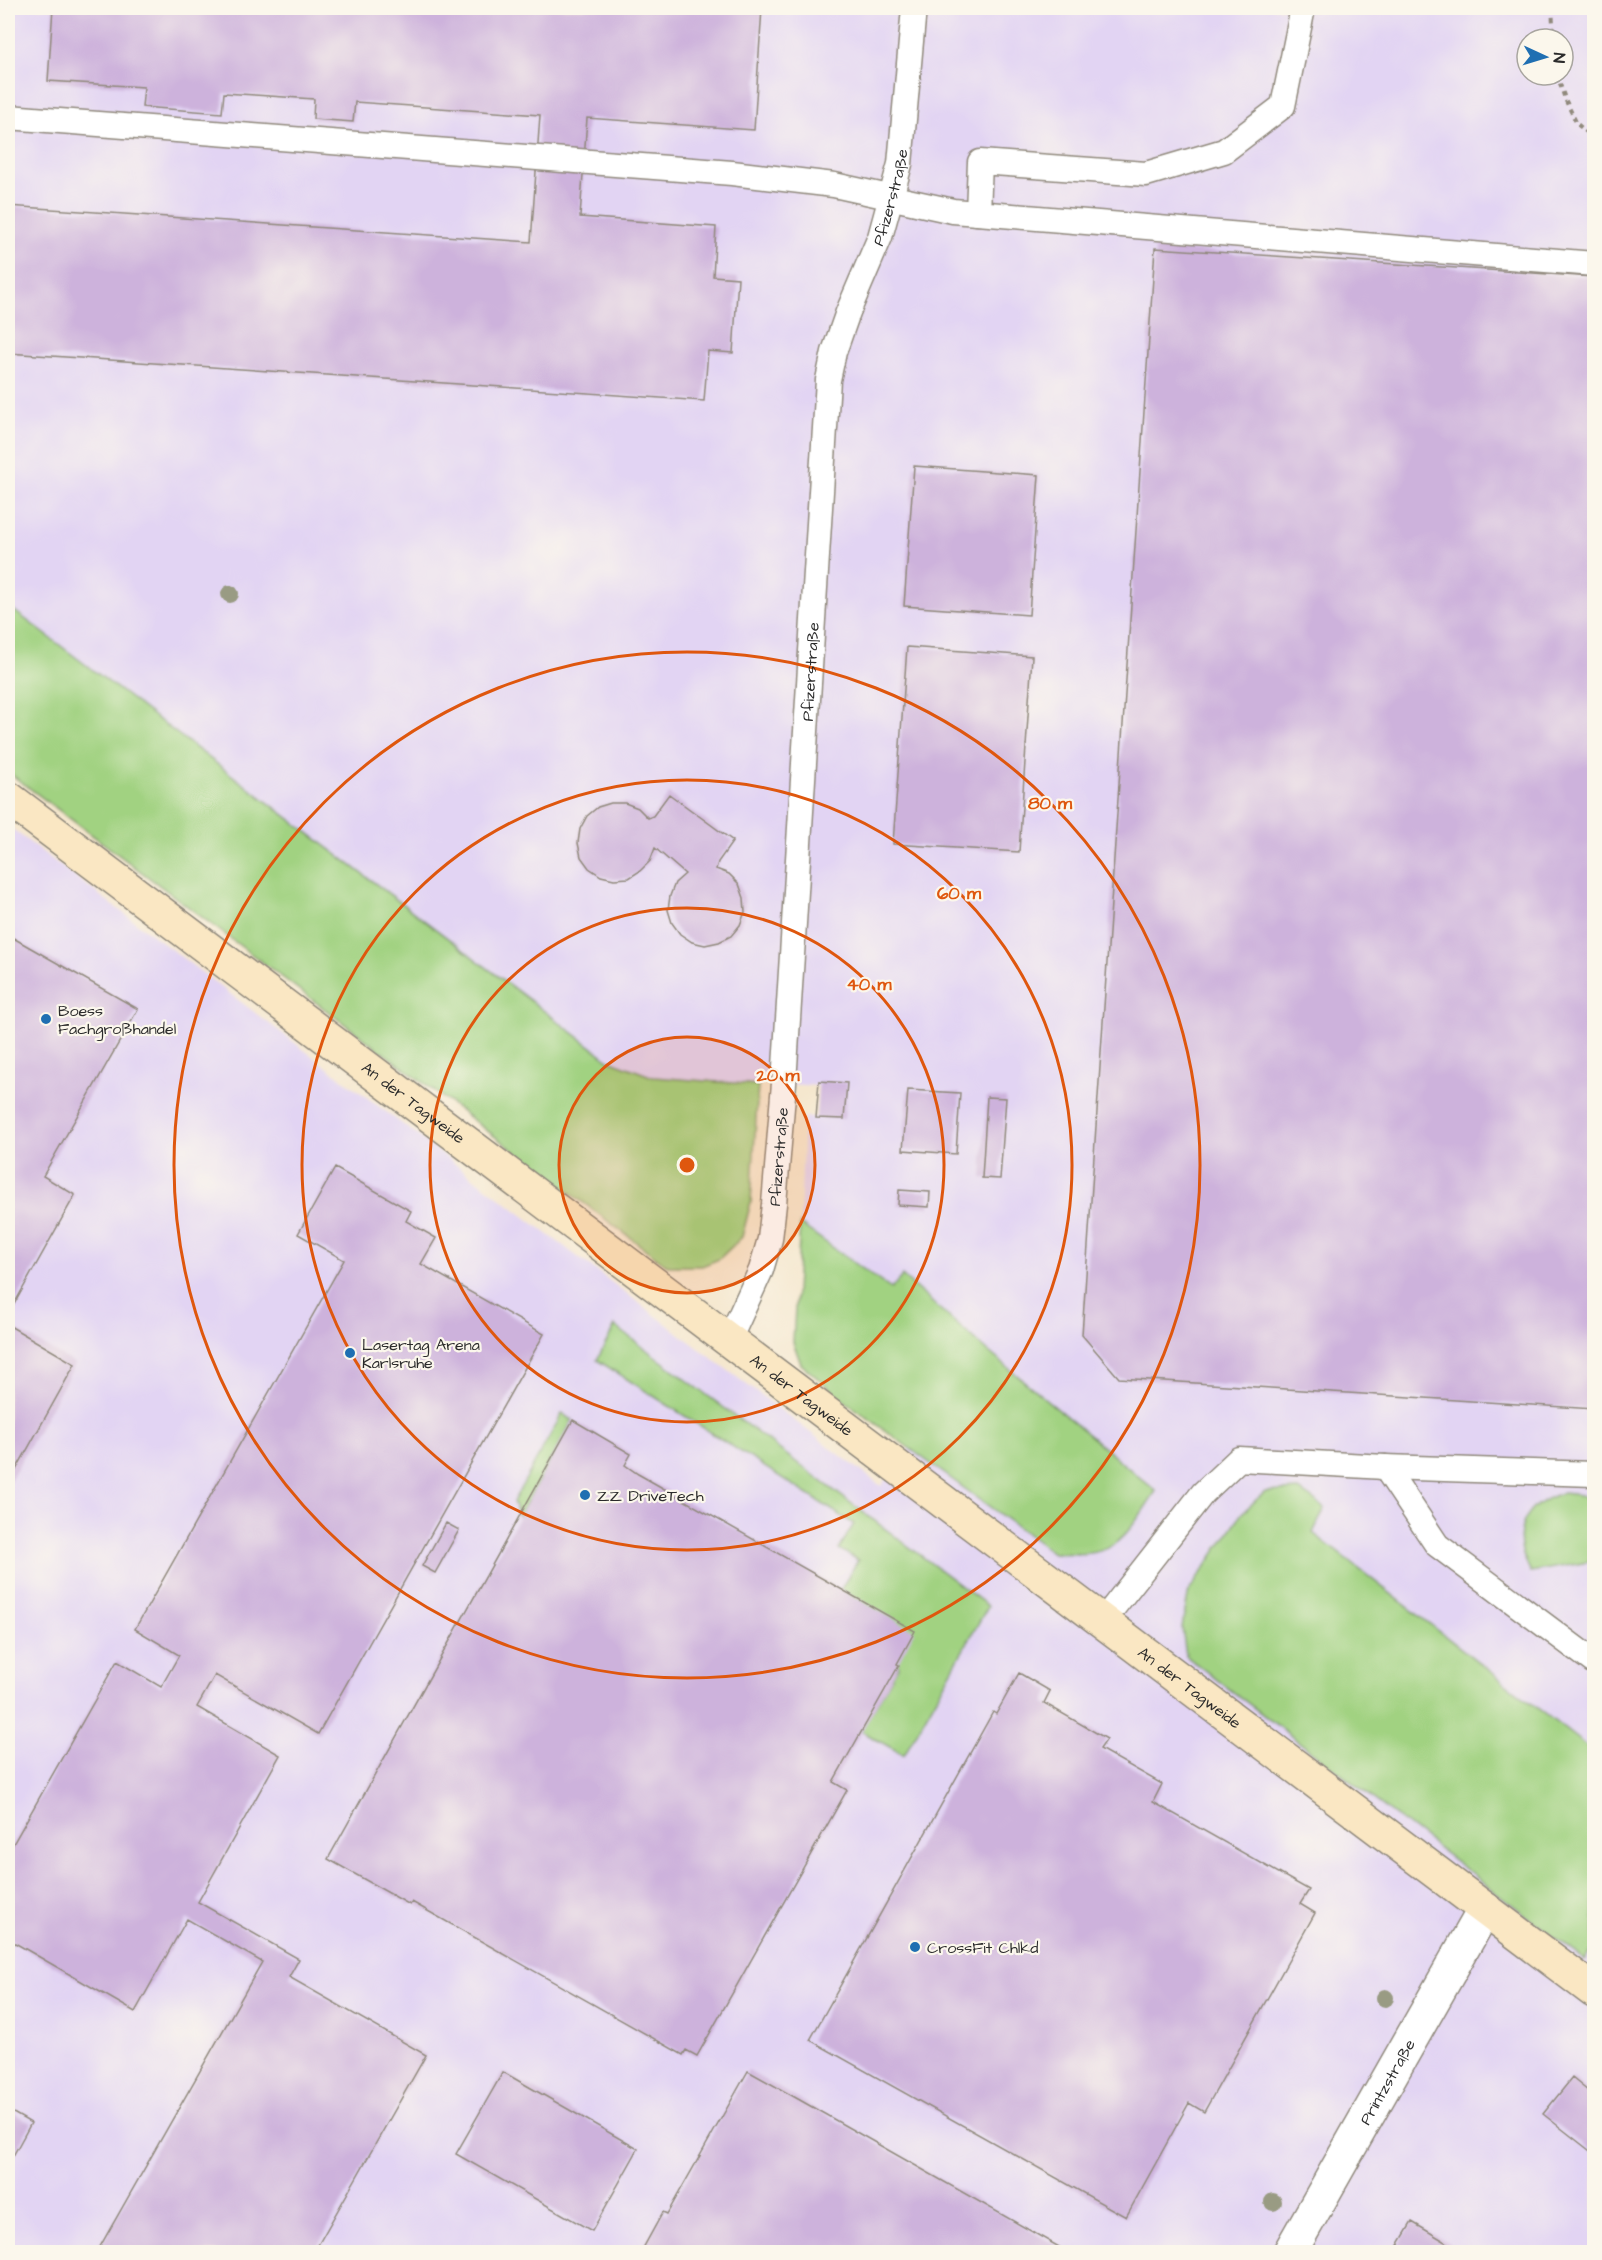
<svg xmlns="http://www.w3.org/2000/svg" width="1602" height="2260" font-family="'Architects Daughter',sans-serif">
	<rect width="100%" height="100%" fill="#fbf7ec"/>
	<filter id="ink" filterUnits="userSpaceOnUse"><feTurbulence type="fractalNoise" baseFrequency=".0167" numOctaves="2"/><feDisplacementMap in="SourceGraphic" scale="12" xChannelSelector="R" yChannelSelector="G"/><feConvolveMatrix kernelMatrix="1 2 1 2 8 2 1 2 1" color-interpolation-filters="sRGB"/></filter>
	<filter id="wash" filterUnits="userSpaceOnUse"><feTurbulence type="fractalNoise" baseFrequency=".008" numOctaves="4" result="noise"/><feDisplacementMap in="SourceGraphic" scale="24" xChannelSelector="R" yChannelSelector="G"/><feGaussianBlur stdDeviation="1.35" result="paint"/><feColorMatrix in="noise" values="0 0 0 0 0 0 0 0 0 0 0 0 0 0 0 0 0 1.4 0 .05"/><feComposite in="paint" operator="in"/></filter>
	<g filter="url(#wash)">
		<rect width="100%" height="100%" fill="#f5e7ce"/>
		<path fill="#e2d4f3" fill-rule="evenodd" d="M8,8h1586v2244h-1586v-1426l873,660 102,-139 -81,-71 -11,13 -91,-65 4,-107h12l2,-31 -59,-4 -1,3 -105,-8 -44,-17 -601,-454zM1527,39h36v36h-36z"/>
		<path fill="#a1d281" stroke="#667e56" stroke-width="1.5" d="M8,606l601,454 44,17 105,8 -7,117 -9,35 -23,22 -17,7h-34l-660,-494z
			M800,1224l91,65 11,-13 81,71 173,144c-12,18 -25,41 -43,54 -15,11 -42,9 -60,8l-211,-154 -41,-35 -8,-22z
			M615,1326l373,280 -84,149 -43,-24 38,-66 -58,-76 17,-29 -19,-11 15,-25 -257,-164z
			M562,1414l11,6 -54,96 -6,-14z
			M1299,1490l26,18 -12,25 281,219v202l-3,-2 -6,8 -399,-304 -4,-29 7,-36 53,-78 23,-21z
			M1563,1493l18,2 13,7v59l-63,11c-22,-37 -9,-68 32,-79z"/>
		<g id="blocks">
			<path fill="#cdb2dc" d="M53,8h709l-8,122 -167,-12 -7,99 136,10 -3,49 25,2 -5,75 -25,-2 -4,50 -696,-48v-147l523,36 9,-127 -185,-13 -2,20 -40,-3 1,-20 -90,-6 -2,20 -80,-6 2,-20 -96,-6z
				M1155,248l439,29v1132l-475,-31 -37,-43z
				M914,466l125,9 -10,140 -125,-9z
				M907,647l125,9 -13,196 -126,-8z
				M669,794l64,47 -15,21 -2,7 13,5 10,10 5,14 1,14 -5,13 -9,11 -12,6 -14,3 -13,-3 -12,-8 -8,-11 -4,-13 2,-14 5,-13 10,-9 -30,-26 -5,13 -10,10 -11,7 -15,1 -13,-3 -12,-8 -8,-11 -3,-14 2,-14 7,-13 11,-9 13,-4h14l13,5 10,10 5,-2z
				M8,935l130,74 -95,167 32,19 -67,120z
				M819,1081l28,2 -3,36 -28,-1z
				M908,1090l52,3 -4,61 -53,-4z
				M987,1097l19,1 -6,81 -18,-1z
				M335,1168l76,43 -5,10 30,17 -15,26 123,70 -226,400 -103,-59 -18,32 83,48 -82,147 101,57 -10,18 137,78 -112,197h-217l165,-290 -75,-43 -52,93 -127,-73v-86l109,-192 44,26 18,-32 -44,-26 209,-369 -46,-26z
				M899,1190l31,2 -1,15 -31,-2z
				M8,1325l67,39 -67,120z
				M573,1420l58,34 -6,11 13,9 277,157 -18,33 2,1 -66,117 14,8 -150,266 -11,-6 -3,5 -271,-153 -2,3 -82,-46z
				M446,1523l13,7 -24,43 -13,-7z
				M1019,1673l31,18 -6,12 63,36 -7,10 62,35 -9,18 156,88 -9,14 15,9 -111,199 -15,-9 -63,114 -316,-177 183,-328 3,2z
				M748,2071l50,28 270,153h-427l22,-40 4,2z
				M503,2072l135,77 -46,82 -136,-77z
				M1572,2078l22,18v58l-51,-40z
				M8,2110l23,13 -23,42z
				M1412,2222l51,30h-69z"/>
		</g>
	</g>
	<g filter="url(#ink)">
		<use href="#blocks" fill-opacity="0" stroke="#90897c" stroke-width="1.5"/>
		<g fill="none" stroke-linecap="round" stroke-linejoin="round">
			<defs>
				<g id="lane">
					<path d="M8,117l724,56 102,12 119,26 641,53"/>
					<path d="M978,213l2,-51 166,12 78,-23 59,-45 20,-98"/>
					<path id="s1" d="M729,1340l32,-70 9,-31 4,-35 10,-121 44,-703 6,-28 14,-40 32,-75 20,-73 14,-156"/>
					<path d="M1385,1467l209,7"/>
					<path d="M1102,1622l101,-129 36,-34 146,8 52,78 157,117"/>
				</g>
				<g id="street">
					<path id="s2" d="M1290,2252l195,-343"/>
				</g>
				<g id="secondary">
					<path id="s3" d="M8,798c530,396 1057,796 1586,1193"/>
				</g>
			</defs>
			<use href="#lane" stroke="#90897c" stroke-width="27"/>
			<use href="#street" stroke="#90897c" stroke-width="36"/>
			<use href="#secondary" stroke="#90897c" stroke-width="36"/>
			<path stroke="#90897c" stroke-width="4" stroke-dasharray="4.5 4.5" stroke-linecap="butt" d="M1552,8l2,31
				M1557,75l8,24 12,25 17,14"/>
			<use href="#lane" stroke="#fff" stroke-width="24"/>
			<use href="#street" stroke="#fff" stroke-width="33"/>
			<use href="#secondary" stroke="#fae7c3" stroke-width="33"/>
		</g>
		<g fill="#999b83">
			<circle cx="230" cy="594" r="9"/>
			<circle cx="1385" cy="1998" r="9"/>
			<circle cx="1273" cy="2202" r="9"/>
		</g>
	</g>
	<circle cx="687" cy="1165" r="128" fill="#df570e" fill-opacity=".12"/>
	<g fill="none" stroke="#df570e" stroke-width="3">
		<circle cx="687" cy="1165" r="128"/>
		<circle cx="687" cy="1165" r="257"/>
		<circle cx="687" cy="1165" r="385"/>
		<circle cx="687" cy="1165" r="513"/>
	</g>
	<g fill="#1f6fb2" stroke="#fbf7ec" stroke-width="2">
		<circle cx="46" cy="1019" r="6"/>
		<circle cx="350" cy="1353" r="6"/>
		<circle cx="585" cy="1495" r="6"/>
		<circle cx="915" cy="1947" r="6"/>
	</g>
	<g text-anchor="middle" stroke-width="4.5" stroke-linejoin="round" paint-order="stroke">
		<g font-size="16" fill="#2b2b2b" stroke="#fbf7ec">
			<text dy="6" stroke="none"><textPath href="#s1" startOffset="1164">Pfizerstraße</textPath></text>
			<text dy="6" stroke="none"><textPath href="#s1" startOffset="678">Pfizerstraße</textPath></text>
			<text dy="6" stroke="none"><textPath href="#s3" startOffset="507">An der Tagweide</textPath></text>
			<text dy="6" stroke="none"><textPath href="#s1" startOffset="192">Pfizerstraße</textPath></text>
			<text dy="6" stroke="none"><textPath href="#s3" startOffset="993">An der Tagweide</textPath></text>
			<text dy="6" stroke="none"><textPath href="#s3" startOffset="1479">An der Tagweide</textPath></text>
			<text dy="6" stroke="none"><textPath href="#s2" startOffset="196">Printzstraße</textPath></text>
		</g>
		<g font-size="16" fill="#2b2b2b" stroke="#fbf7ec" text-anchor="start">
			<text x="58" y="1016">Boess<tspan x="58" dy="18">Fachgroßhandel</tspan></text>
			<text x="362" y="1350">Lasertag Arena<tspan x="362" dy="18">Karlsruhe</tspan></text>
			<text x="597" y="1501">ZZ DriveTech</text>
			<text x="927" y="1953">CrossFit Chlkd</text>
		</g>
	</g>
	<circle cx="687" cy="1165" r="9" fill="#df570e" stroke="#fbf7ec" stroke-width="3"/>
	<g font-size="18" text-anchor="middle" font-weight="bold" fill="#df570e" stroke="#fbf7ec" stroke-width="4.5" stroke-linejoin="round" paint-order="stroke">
		<text x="1050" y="809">80 m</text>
		<text x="959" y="899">60 m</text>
		<text x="869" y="990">40 m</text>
		<text x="778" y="1081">20 m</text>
	</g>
	<rect width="1602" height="2260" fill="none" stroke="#fbf7ec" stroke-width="30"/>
	<g transform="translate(1545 57) rotate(94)"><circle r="28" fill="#fbf7ec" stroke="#a8a59f" stroke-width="1.5"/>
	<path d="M0-4.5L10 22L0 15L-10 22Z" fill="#1f6fb2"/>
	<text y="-9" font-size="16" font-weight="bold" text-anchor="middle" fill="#2b2b2b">N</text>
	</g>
</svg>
